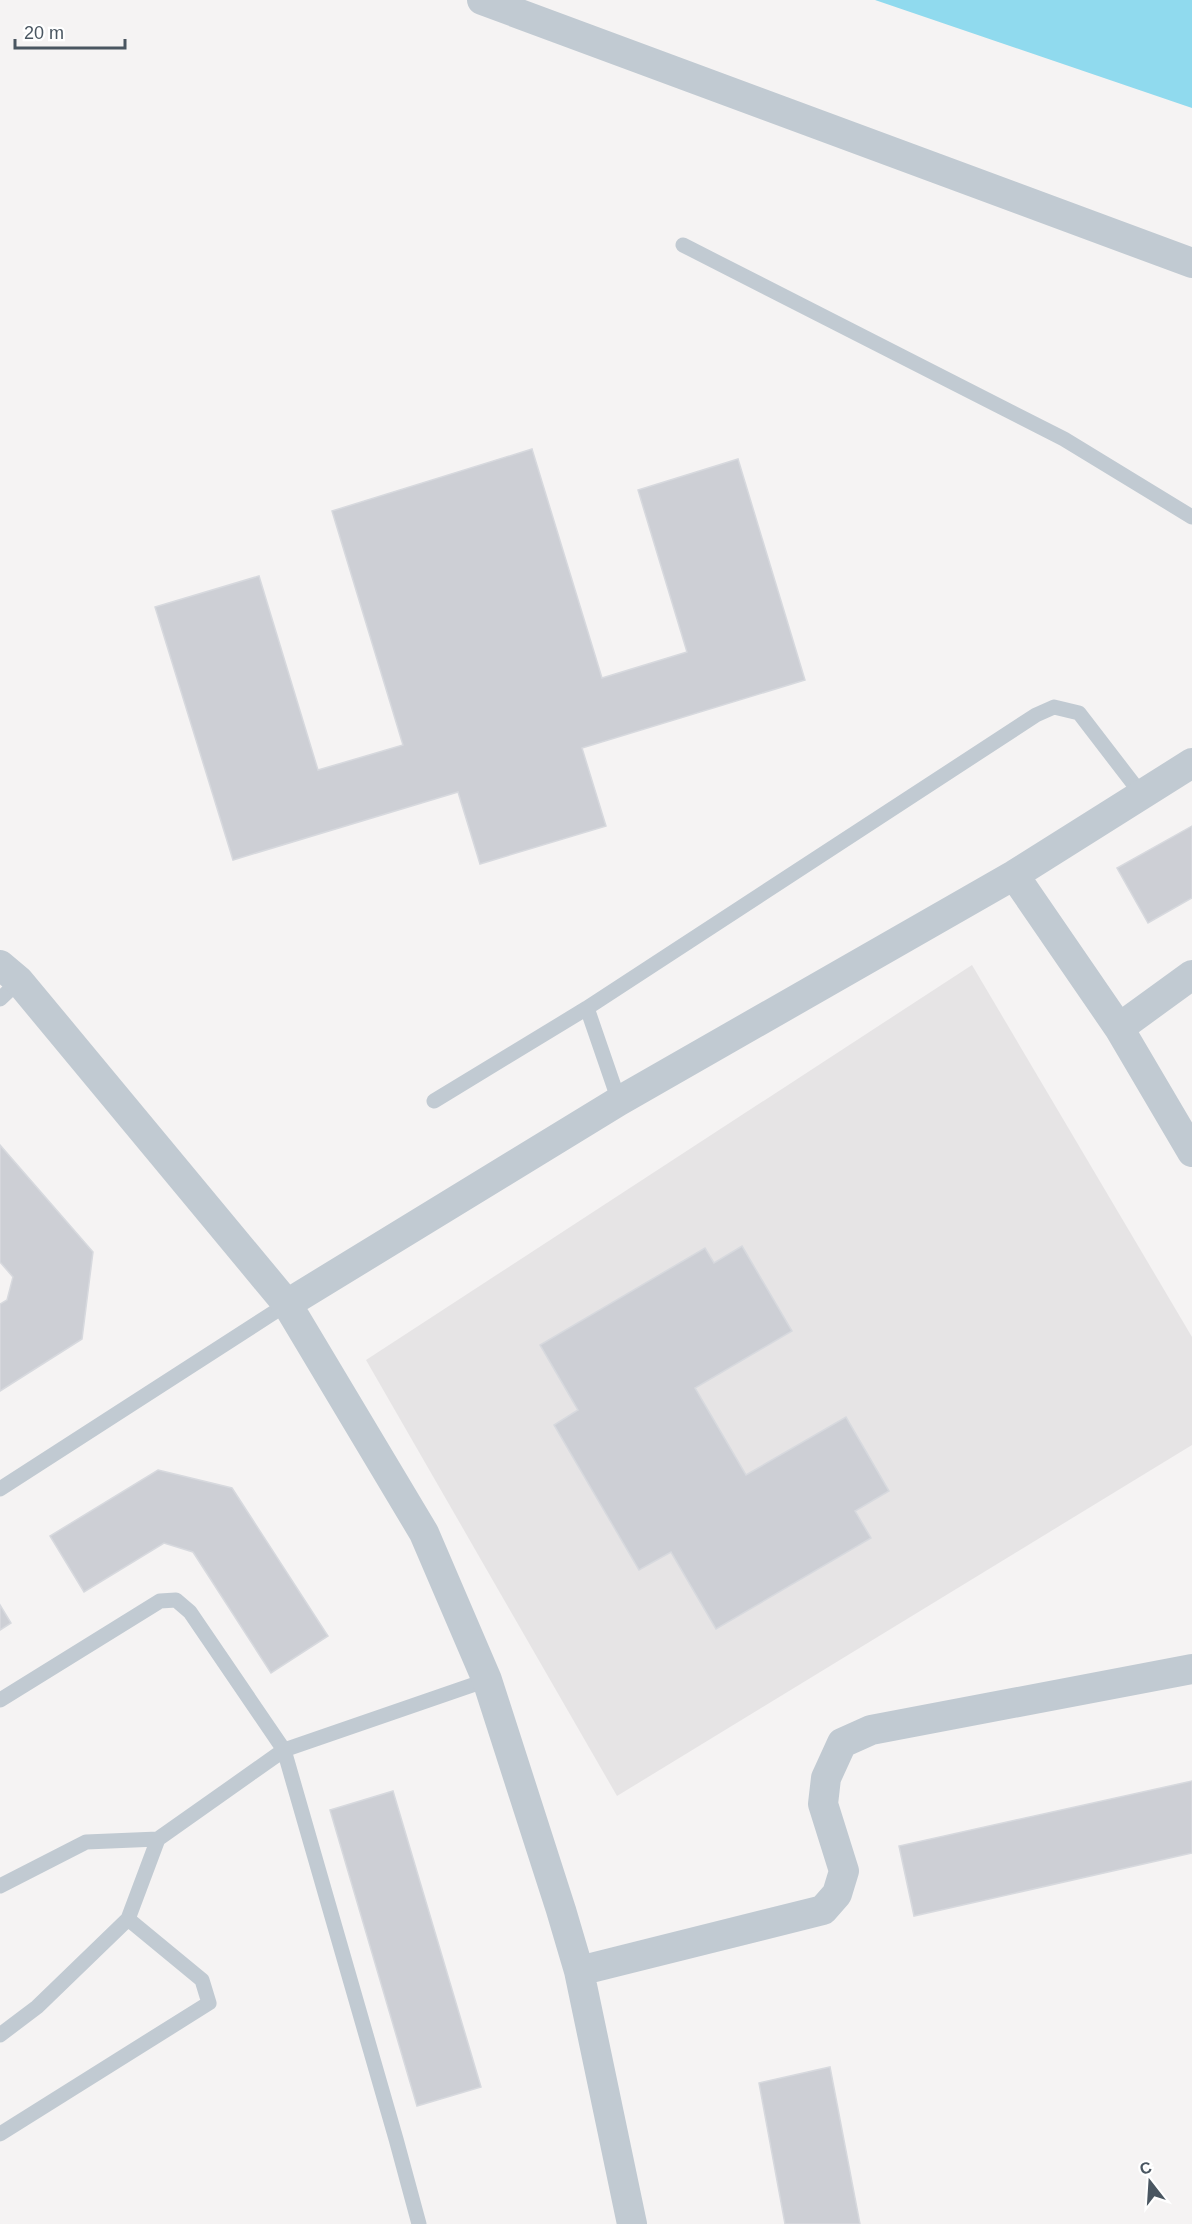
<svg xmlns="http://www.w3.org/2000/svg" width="1192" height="2224" font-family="Helvetica,sans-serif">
	<rect width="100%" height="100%" fill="#f5f3f3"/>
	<path fill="#e6e4e5" d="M972,965l220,372v108l-575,351 -251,-436z"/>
	<path fill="#90daee" d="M875,0h317v108z"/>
	<path fill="#cdcfd5" stroke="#d7d9de" stroke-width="1.5" d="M532,449l70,229 85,-26 -49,-162 100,-31 67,221 -223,68 24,78 -126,38 -22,-72 -225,68 -78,-253 104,-31 59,194 85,-25 -71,-234z
		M1192,826v72l-44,25 -31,-55z
		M0,1145l93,107 -11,87 -82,52v-87l7,-4 6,-23 -13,-15z
		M742,1246l50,85 -97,57 51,87 100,-58 43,74 -34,20 16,27 -155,91 -45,-77 -32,18 -85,-145 24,-15 -38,-65 165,-97 9,15z
		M158,1470l74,18 96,148 -57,37 -78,-121 -29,-9 -80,49 -34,-56z
		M0,1605l11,18 -11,7z
		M1192,1781v72l-278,63 -15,-70z
		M393,1791l88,296 -64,19 -87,-296z
		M830,2067l30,157h-75l-26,-141z"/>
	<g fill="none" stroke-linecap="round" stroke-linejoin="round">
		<path stroke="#c1cad2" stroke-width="15" d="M683,245l381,194 128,78
			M0,999l19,-18
			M434,1101l153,-93
			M619,1101l-32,-93 449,-293 18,-8 25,6 63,82
			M0,1489l287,-185
			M0,1700l160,-99 16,-1 14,12 94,138 112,389 23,85
			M0,1886l86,-44 72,-3 126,-89 203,-70
			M0,2035l37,-28 91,-88 30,-80
			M0,2134l209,-131 -7,-23 -74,-61"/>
		<path stroke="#c1cad2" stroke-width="30" d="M482,0l710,263
			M1014,875l105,153 73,124
			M0,965l19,16 268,323 137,229 63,147 74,230 18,61 53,253
			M1119,1028l73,-53
			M287,1304l332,-203 395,-226 178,-112
			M579,1971l244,-61 14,-16 7,-23 -21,-67 3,-26 16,-35 29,-13 321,-61"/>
	</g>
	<g transform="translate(1150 2182) rotate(343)" stroke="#ffffff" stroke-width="4.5" paint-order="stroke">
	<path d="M0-4.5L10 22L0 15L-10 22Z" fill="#4a5661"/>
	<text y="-9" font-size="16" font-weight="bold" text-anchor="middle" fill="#4a5661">С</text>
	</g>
	<path d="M15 39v9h110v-9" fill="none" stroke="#4a5661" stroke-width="3"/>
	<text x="24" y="39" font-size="18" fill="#4a5661" stroke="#ffffff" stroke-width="4.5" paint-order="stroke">20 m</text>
</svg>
